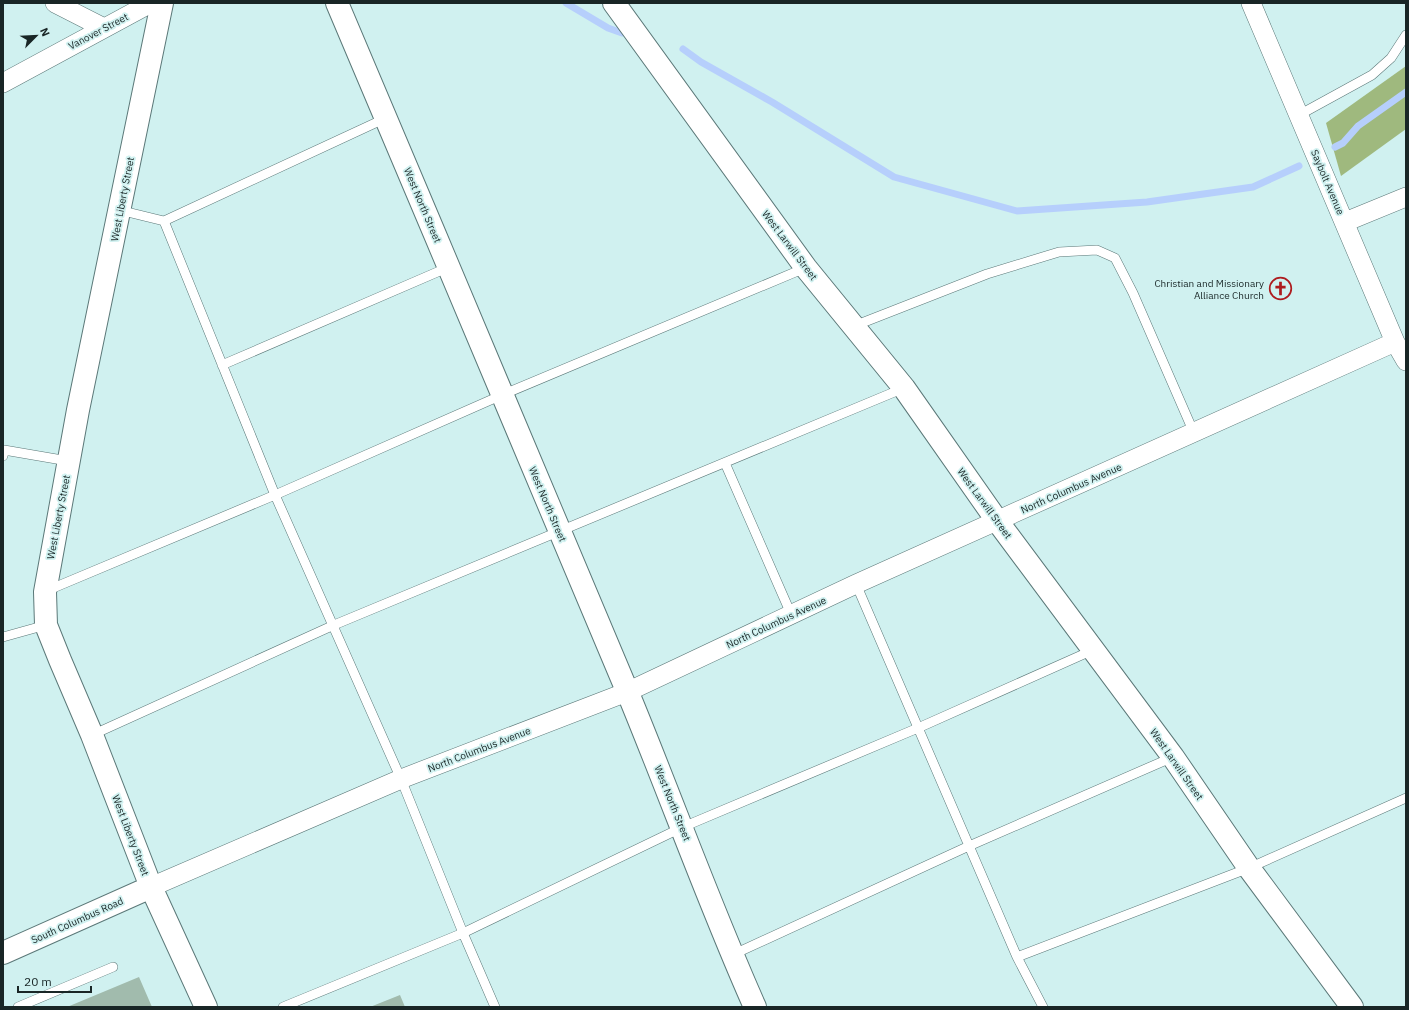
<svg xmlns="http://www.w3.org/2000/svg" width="1409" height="1010" font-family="'IBM Plex Sans',sans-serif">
	<rect width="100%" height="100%" fill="#d0f1f0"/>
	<path fill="#9fb97e" d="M1406,66v63l-65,47 -15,-53z"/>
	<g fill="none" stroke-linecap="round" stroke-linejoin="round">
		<path stroke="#b6cffc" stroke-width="7" d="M566,3l42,25 14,5
			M683,49l18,13 71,40 122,75 123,34 130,-9 106,-15 46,-21
			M1335,147l8,-4 15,-17 48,-34"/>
	</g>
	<path fill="#a1bbad" d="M139,977l13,30h-85z
		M400,995l5,12h-35z"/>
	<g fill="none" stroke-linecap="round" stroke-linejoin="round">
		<defs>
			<path id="lane" d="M1299,115l73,-40 19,-17 15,-23
				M119,210l45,11 222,-103
				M164,221l111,274 126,284 62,154 32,74
				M854,326l133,-52 72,-22 38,-2 18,8 18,35 61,140
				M222,365l227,-98
				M3,456l1,-6 64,11
				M725,463l66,151
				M856,584l161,373 26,50
				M46,591l229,-96 227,-100 303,-127
				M3,637l43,-12
				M92,735l242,-110 570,-237
				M732,955l237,-109 204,-89
				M1017,957l232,-89 157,-70
				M18,1007l95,-40
				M283,1007l180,-74 220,-106 235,-99 175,-78"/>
			<path id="street" d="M55,3l49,25
				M1251,3l144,339 11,19
				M3,83l148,-80
				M1345,222l61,-25
				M151,887l250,-108 226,-87 229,-108 539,-242"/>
			<path id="secondary" d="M162,3l-84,407 -33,182 1,33 14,35 32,75 59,152 55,120
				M337,3c97,230 195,459 291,690 43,104 81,211 127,314
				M614,3l192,265 98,120 94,134 175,235 76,111 103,139
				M3,953l148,-66"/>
		</defs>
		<use href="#lane" stroke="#5b7878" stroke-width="10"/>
		<use href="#street" stroke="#5b7878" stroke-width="20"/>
		<use href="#secondary" stroke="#5b7878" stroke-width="24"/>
		<use href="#lane" stroke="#fff" stroke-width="9"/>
		<use href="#street" stroke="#fff" stroke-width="19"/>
		<use href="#secondary" stroke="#fff" stroke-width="22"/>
	</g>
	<defs>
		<symbol id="church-ring" viewBox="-11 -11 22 22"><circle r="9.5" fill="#d0f1f0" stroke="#ae1c1f" stroke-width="1.5"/><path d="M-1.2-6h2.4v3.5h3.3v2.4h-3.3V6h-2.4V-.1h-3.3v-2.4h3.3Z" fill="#ae1c1f"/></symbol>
	</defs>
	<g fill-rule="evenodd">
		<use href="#church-ring" x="1268" y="276" width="25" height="25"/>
	</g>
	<g text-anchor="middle" stroke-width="3.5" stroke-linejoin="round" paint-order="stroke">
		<g font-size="10" fill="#192626" stroke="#d0f1f0">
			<text transform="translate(98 31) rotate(-28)" y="4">Vanover Street</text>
			<text transform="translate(1328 182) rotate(67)" y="4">Saybolt Avenue</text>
			<text transform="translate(122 199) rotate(-79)" y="4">West Liberty Street</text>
			<text transform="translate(423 205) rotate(67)" y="4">West North Street</text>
			<text transform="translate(790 245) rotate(53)" y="4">West Larwill Street</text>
			<text transform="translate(1071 488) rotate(-24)" y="4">North Columbus Avenue</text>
			<text transform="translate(985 503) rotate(54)" y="4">West Larwill Street</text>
			<text transform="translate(548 504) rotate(67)" y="4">West North Street</text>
			<text transform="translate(58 517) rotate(-79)" y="4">West Liberty Street</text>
			<text transform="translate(776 622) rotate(-25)" y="4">North Columbus Avenue</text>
			<text transform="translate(479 749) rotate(-21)" y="4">North Columbus Avenue</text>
			<text transform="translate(1177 764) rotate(55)" y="4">West Larwill Street</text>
			<text transform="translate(673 803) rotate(68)" y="4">West North Street</text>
			<text transform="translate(131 835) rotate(69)" y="4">West Liberty Street</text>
			<text transform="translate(77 920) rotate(-24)" y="4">South Columbus Road</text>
		</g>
		<g font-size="10" fill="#192626" stroke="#d0f1f0" text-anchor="end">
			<text x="1264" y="287">Christian and Missionary<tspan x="1264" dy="12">Alliance Church</tspan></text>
		</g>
	</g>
	<rect width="1409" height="1010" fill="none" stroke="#192626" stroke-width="8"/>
	<g transform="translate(36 36) rotate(66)" stroke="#d0f1f0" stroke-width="3" paint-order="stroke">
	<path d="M0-3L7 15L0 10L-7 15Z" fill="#192626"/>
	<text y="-6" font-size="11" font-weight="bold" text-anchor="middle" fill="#192626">N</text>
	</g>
	<path d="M18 986v6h73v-6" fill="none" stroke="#192626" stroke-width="2"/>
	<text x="24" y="986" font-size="12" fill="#192626" stroke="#d0f1f0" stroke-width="3" paint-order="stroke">20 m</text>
</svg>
